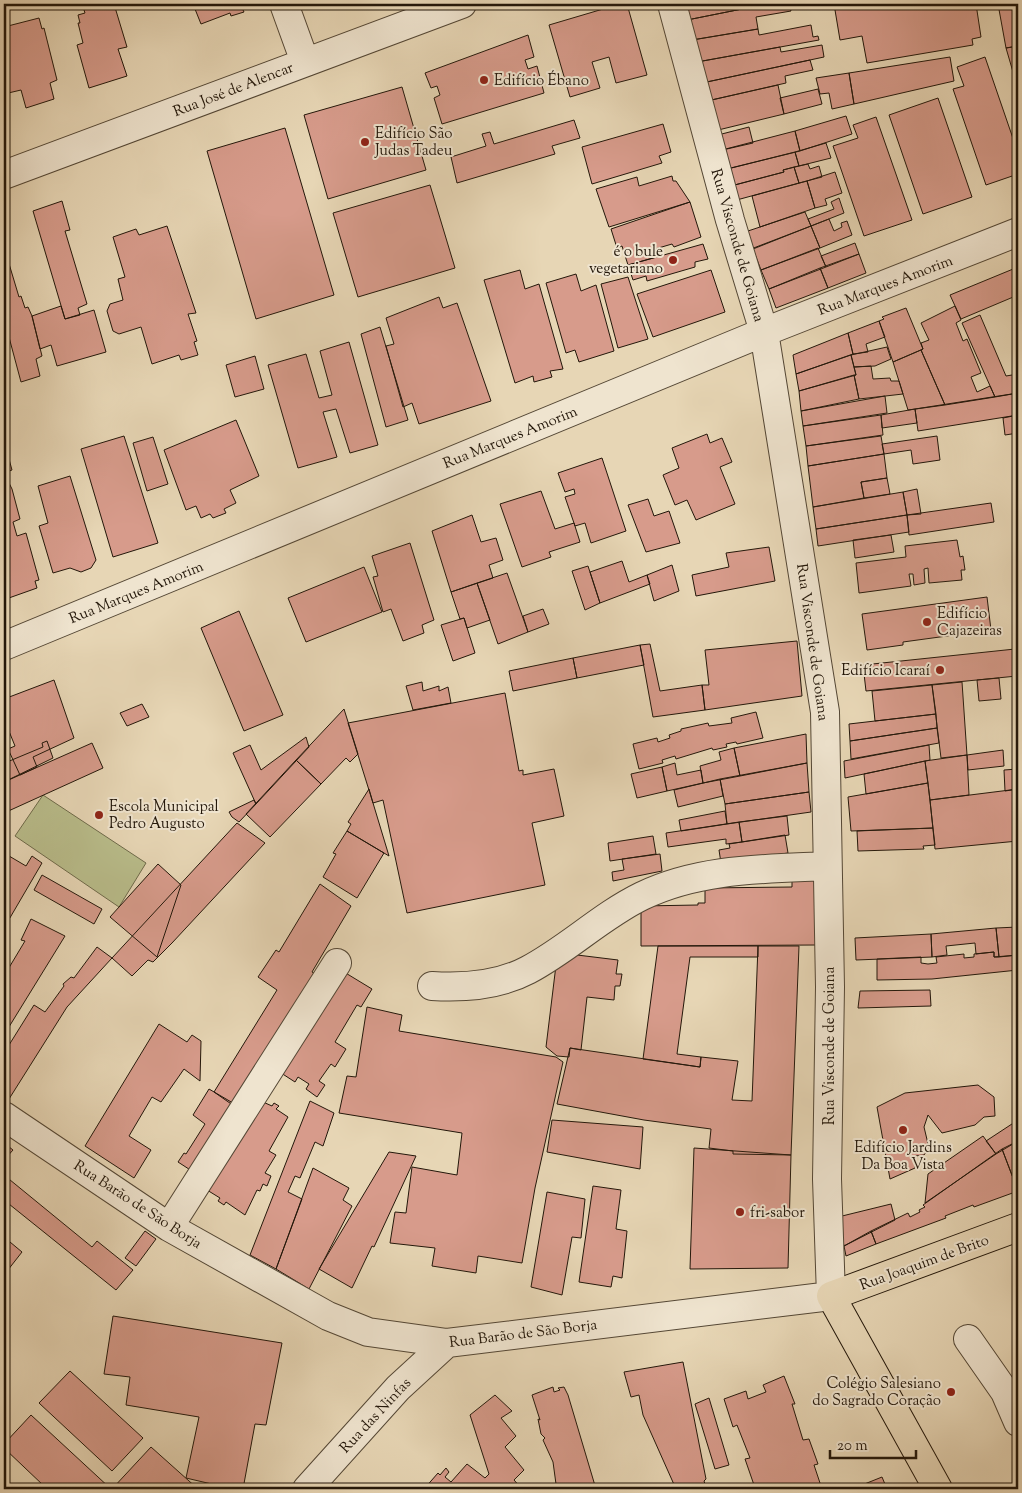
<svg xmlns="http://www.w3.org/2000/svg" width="1022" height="1493" font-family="'Sorts Mill Goudy',serif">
	<rect width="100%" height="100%" fill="#e7d6b5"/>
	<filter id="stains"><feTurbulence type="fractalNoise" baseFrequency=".004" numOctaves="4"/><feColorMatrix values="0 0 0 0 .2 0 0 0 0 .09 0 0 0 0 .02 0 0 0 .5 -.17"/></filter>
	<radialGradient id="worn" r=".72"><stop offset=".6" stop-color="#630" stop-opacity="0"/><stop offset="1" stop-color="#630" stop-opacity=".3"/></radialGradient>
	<path fill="#b9bd8b" stroke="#6e6a4a" d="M43,795l103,68 -27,44 -104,-71z"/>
	<path fill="#d79b8b" stroke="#23170a" d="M82,4h32l13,43 -9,2 9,27 -38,12 -12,-43 6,-2 -5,-20h2l-2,-8 7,-2z
		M193,4h62l-13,4 2,4 -13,4 -1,-3 -29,11z
		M620,4h7l20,71 -31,8 -7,-26 -17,5 8,26 -30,9 -21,-72z
		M683,4h84l-80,16z
		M767,4h22l2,7 -35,6 2,12 -66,11 -5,-20z
		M834,4h47l1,3 19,-3h75l5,33 -9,2 1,6 -106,18 -5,-27 -22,4z
		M998,4h20v42l-12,2z
		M39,18l3,11 2,-1 13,52 -7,3 4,16 -28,9 -5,-18 -17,4v-67z
		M811,25l2,12 5,-1 1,4 -122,22 -5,-22 66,-11 1,6z
		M528,35l6,22 -9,3 3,9 9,-3 7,27 -102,31 -8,-26 6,-3 -3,-9 -6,2 -6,-15z
		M822,45l2,12 -122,26 -5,-21 83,-15 1,5z
		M1018,46v25l-5,1 -7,-24z
		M950,57l4,24 -100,23 -5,-31z
		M985,57l33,96v21l-32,11 -33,-96 11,-3 -7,-19z
		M810,60l3,10 -28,6 1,7 -79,18 -5,-18z
		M849,73l5,31 -22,5 -3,-16 -9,1 -4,-16z
		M778,85l6,29 -70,17 -7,-30z
		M402,87l24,83 -98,29 -24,-84z
		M818,89l4,15 -38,10 -4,-16z
		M938,98l34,99 -49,17 -34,-99z
		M846,116l6,18 -52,17 -5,-20z
		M876,117l36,103 -48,16 -31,-90 25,-8 -5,-13z
		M574,120l6,18 -28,8 3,8 -98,29 -6,-26 35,-11 -4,-12 8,-2 4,12z
		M663,124l8,28 -12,4 3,7 -70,21 -10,-37z
		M749,127l4,16 -35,8 -4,-15z
		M285,128l49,167 -78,24 -49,-168z
		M795,131l5,20 -77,19 -5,-19z
		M826,143l5,15 -32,8 -4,-14z
		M795,152l4,14 -16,4 1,2 -57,15 -4,-17z
		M808,164l2,5 9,-3 3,11 -23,6 -5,-16z
		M794,167l5,16 -66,18 -6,-14 57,-15 -1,-2z
		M835,172l7,21 -17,6 2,6 -12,3 -8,-27z
		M672,176l1,5h3l14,21 -81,25 -13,-38 41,-12 2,9z
		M807,181l8,27 -55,19 -8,-31z
		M430,185l25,83 -97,29 -25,-84z
		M839,198l5,15 -33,13 -3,-7 26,-10 -3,-7z
		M62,201l8,29 -5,1 22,73 -9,4 2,7 -15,4 -32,-108z
		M690,202l11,35 -27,10 -2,-3 -17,5 2,8 -29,8 -6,-19 -5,2 -6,-19z
		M805,212l6,14 -60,23 -6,-17z
		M829,219l5,12 8,-4 -1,-4 6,-2 5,14 -32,13 -9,-22z
		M167,226l29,87 -8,1 9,27 -3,1 4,13 -17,5 -2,-5 -27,9 -11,-37 -22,7 -6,-3 -6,-20 3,-7 13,-4 -5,-21 7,-2 -12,-40 23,-8 3,6z
		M811,226l9,22 -59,22 -8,-21z
		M855,243l4,11 -33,13 -5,-11z
		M703,244l5,15 -13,3v5l-48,14 -1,-5 -13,4 -5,-15z
		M4,247l15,50 2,-1 4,12 3,-1 4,9 10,40 -6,3 4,17 -19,6 -15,-56 -2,1z
		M818,248l8,19 -57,22 -8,-19z
		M859,254l7,19 -38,15 -8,-20z
		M1018,267v28l-57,24 -11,-24z
		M820,268l8,20 -52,20 -7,-19z
		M520,270l5,19 14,-5 24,85 -13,2 2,6 -18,5 -1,-6 -18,7 -31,-103z
		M711,270l14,42 -72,25 -16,-43z
		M576,274l5,17 15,-6 18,66 -35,11 -4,-12 -9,3 -20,-70z
		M628,277l20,62 -30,9 -17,-64z
		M439,297l4,11 14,-5 34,98 -72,23 -7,-21 -9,4 -17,-61 8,-2 -8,-26z
		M61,306l4,13 29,-9 12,42 -49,14 -6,-21 -11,4 -8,-33z
		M955,306l6,14 -5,3 7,18 4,-2 14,34 -10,4 6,15 13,-6 5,11 -50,8 -24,-55 2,-1 -2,-6 8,-3 -8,-17z
		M906,308l17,41 -30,13 -14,-41 5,-2 -2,-2z
		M980,315l26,61 12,-2v19l-23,4 -33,-74z
		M879,321l6,16 -19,7 2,8 -15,2 -5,-21z
		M380,327l28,93 -22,7 -25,-93z
		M848,333l5,21 -57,20 -3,-19z
		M349,342l29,103 -28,8 -14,-44 -13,3 14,45 -39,11 -30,-103 38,-11 13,44 13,-3 -12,-44z
		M887,347l4,12 -16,7 -21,1 -3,-12z
		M921,350l24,55 -37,5 -15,-48z
		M851,355l5,20 -57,16 -3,-17z
		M255,356l9,33 -29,8 -9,-32z
		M871,366l2,13 17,-1 1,3h8l4,13 -44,5 -5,-24h2l-2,-8z
		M854,375l5,24 -58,12 -2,-20z
		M1018,393v22l-100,16 -3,-22z
		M885,396l2,17 -84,13 -2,-15z
		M915,409l2,14 -35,5 -1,-13z
		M881,415l2,20 -77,11 -3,-20z
		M1018,415v18l-13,2 -2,-17z
		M236,420l23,56 -29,14 6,13 -12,6 2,4 -13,5 -3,-4 -9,4 -5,-12 -10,4 -22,-60z
		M707,434l3,9 12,-5 10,24 -12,5 15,37 -39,16 -9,-20 -12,5 -12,-30 16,-7 -7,-20z
		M124,436l34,107 -45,14 -32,-108z
		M881,436l3,18 -76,12 -2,-20z
		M937,436l3,24 -27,4 -2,-14 -27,4 -2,-10z
		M153,437l15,47 -21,7 -14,-48z
		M4,441l8,29 -8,3z
		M884,454l3,24 -26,4 3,16 -51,9 -5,-41z
		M602,458l24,73 -35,12 -6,-20 -10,3 -10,-29 10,-3 -1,-5 -9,3 -7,-19z
		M70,476l26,84 -5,8 -10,4 -11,-4 -17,5 -14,-47 9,-3 -10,-37z
		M6,477l6,12 8,30 -7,3 4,14 9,-3 13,47 -4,1 2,7 -31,11 -2,-8v-113z
		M887,478l3,16 -26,4 -3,-16z
		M917,489l4,25 -14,1 -4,-23z
		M541,491l14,38 19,-6 6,19 -31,10 2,5 -29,10 -22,-63z
		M903,492l4,23 -91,14 -3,-22z
		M648,499l6,17 15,-5 11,32 -34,9 -18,-47z
		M991,503l3,19 -85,13 -2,-20z
		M472,515l9,27 15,-4 7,22 -14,5 4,13 -42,14 -19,-61z
		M907,515l2,17 -91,14 -2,-17z
		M891,535l3,17 -39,6 -2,-18z
		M957,540l3,17 3,-1 2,14h-4l1,10 -33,3 -1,-15 -4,1 1,14 -11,2 -1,-11h-4l2,12 -52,7 -3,-30 50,-6 -1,-11z
		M410,543l24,77 -12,5 2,8 -21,8 -12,-32 -8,3 -10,-35 5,-1 -6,-20z
		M769,547l6,34 -79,15 -4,-21 37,-8 -3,-14z
		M622,561l7,21 18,-7 3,9 -50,19 -10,-31z
		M672,565l7,26 -25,10 -7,-26z
		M588,566l12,37 -15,7 -13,-39z
		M364,567l18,45 -76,30 -18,-44z
		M507,573l21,59 -30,12 -21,-61z
		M477,583l13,37 -23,8 -3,-10 -4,1 -9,-27z
		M1014,593h4v30z
		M987,597l4,33 -88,12v3l-36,5 -5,-36z
		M543,609l6,15 -21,8 -5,-16z
		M239,611l44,104 -39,16 -43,-103z
		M464,618l11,35 -22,8 -12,-36z
		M797,641l5,55 -97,14 -3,-25h7l-4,-35z
		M650,644l10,47 42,-6 3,25 -52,7 -13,-72z
		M640,645l4,20 -67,13 -4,-20z
		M1015,649l2,27 -151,15 -3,-26z
		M573,658l4,20 -64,13 -4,-20z
		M999,678l2,21 -22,2 -2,-21z
		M54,680l20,58 -41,19 4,10 -17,8 -12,-26 7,-3 -11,-27v-20z
		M422,682l1,9 16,-5v5l9,-4 3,16 -38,7 -7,-24z
		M962,682l5,73 -26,3 -9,-73z
		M932,685l4,29 -61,7 -3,-30z
		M505,693l14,78 4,-1v5l31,-6 10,47 -32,7 13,62 -138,28 -24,-113 -10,3 -25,-80z
		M142,704l7,13 -22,9 -7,-13z
		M344,709l14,45 -8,8 -4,-4 -25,26 -25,-24z
		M756,712l7,26 -26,6 -1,-2 -10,2 1,3 -14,3 -1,-2 -36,11 -1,-3 -13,4 1,3 -24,6 -6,-25 24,-6 1,4 12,-4 -1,-3 12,-4v-2l27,-6 1,3 23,-3 -1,-5z
		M936,714l1,14 -87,13 -1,-17z
		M937,728l2,15 -88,16 -1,-18z
		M806,734l1,29 -67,13 -6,-28z
		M306,737l3,10 -53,57 -23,-51 17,-8 11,25z
		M47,741l6,17 -49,24v-28l3,8 36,-15 -1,-4z
		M92,743l11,25 -99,45v-31z
		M929,745l1,15 -85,18 -1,-17z
		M734,748l6,28 -37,7 -3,-17 21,-6 -2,-8z
		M1003,750l1,16 -36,4 -1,-15z
		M967,755l2,40 -39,5 -5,-39z
		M296,760l25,24 -51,53 -24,-23z
		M925,761l3,22 -62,11 -2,-20z
		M675,763l2,12 24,-5 2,13 -36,8 -5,-24z
		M807,763l2,29 -84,12 -5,-25z
		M662,767l5,24 -30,7 -6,-24z
		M1018,769v20l-13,2 -1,-21z
		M720,779l3,17 -45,11 -4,-17z
		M928,783l5,45 -82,3 -3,-34z
		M369,789l4,14 16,53 -42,-25 4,-7 -3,-2z
		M1018,789v52l-83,8 -5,-49z
		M809,792l2,20 -84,12 -2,-20z
		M254,800l2,4 -17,18 -7,-5 -3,-5z
		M725,811l2,13 -46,7 -2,-11z
		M787,816l2,19 -47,7 -3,-20z
		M739,822l3,20 -16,2v-5l-58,8 -2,-14z
		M237,823l28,20 -93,100 -19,19 -5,-2 -16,16 -20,-18z
		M933,828l2,17 -12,1 1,3 -66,2 -1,-20z
		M347,831l37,22 -27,45 -34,-21 13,-23 -3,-1z
		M785,835l3,18 -67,10 -2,-13 11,-2 -1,-4z
		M653,836l3,18 -46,7 -2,-18z
		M4,853l22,13 6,-10 10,7 -38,65z
		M660,854l2,17 -49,10 -1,-9 12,-2 -2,-11z
		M158,864l23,21 -24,72 -47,-40z
		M792,872h23l1,73 -175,1v-40l57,-1v-2h7v-15l87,-1z
		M42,875l60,34 -8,15 -60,-34z
		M320,884l31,22 -39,66 5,3 -80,133 -23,-16 63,-102 -19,-13 18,-27 3,2z
		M31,919l34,17 -61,99v-59l21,-35 -4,-1z
		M1018,927v28l-19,2 -3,-29z
		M996,928l3,29h-5v-5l-18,2 -1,-11 -29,3 1,9 -15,2 -1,-23z
		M931,934l1,23 -76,3 -1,-22z
		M658,946h100v11h-68l-13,97 24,3 -1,10 -57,-8z
		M758,946h41l-8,209 -58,-1v-3l-24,-3 2,-19 -67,-9 -87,-16 13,-56 130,19 1,-10 37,4 -6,39 20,1z
		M97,947l15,11 -45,49 -58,92 -5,-4v-42l30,-48 11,7 19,-26 -1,-2 8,-7 3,1z
		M994,952v5l24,-2v15l-86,9 -55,1v-21l44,-2v6l7,1 9,-1 -1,-6 28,-3v4l10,-1v-3z
		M569,954l49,6 -2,14h6l-2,12h-5l-1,14 -27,-3 -6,53 -11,-2 -1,9 -12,-1 -11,-9 11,-90z
		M344,972l28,17 -11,18 -4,-2 -22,37 11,7 -11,18 -4,-3 -12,17 6,4 -8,12 -11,-8 3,-5 -11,-7 -3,5 -17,-11z
		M930,990l1,16 -73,2 2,-17z
		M367,1007l35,8 -3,16 157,26 7,5 -28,126 -13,75 -44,-7 -2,17 -44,-7 3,-18 -45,-5 5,-31 11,1 6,-46 45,8 5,-42 -123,-20 8,-37 9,1z
		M159,1024l28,18 5,-7 9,6 -1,40 -16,-12 -23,33 -9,-5 -23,39 22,14 -17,28 -49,-32z
		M978,1085l16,12 1,19 -11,1 -9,8 -33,8 -14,-18 -4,12 5,21 -5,7 -9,1v12l-25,11 -13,-72 28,-14z
		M209,1089l29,17 -43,67 -17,-11 6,-9 2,1 19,-30 -12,-9z
		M310,1101l24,12 -11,33 -8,-4 -15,36 -5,-2 -7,16 14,7 -26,70 -26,-14z
		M263,1102l9,4 2,-3 5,3 -3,3 12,8 -19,34 7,4 -11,18 6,3 -4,10 -4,-2 -3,7 -3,-1 -12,25 -19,-13 -2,3 -6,-4 2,-3 -13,-8z
		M552,1120l91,7 -3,42 -93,-17z
		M1018,1120v21l-22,13 -10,-13z
		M983,1136l13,18 -71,49 3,-29z
		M1018,1141v50l-16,-42z
		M4,1143l9,7 -9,10z
		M694,1148l97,7 -3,113 -98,1z
		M1002,1149l16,42 -44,16 -1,-2 -28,11 1,2 -70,26 -5,-13 37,-18 2,4 10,-5 -1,-2 6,-3 -2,-2z
		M389,1152l27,4 -42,91 -2,-1 -20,42 -33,-19z
		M313,1168l36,20 -6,12 9,6 -43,83 -33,-20z
		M4,1175l88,72 5,-6 36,29 -17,20 -112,-90z
		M593,1186l28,4 -5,39 11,2 -5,47 -9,-2 -2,11 -32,-5z
		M547,1192l38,7 -4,39 -9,-1 -10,58 -31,-8z
		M891,1204l4,16 -51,26 -6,-29z
		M145,1231l11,8 -20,27 -11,-8z
		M871,1231l5,13 -30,12 -2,-10z
		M4,1237l18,15 -18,23z
		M113,1316l169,27 -16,82 -11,-1 -12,65h-10l-47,-11 13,-61 -73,-12 4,-28 -26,-3z
		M683,1362l23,117 -2,2 2,6 -7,2h-23l-33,-74 -4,-20 -8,2 -7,-25z
		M70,1371l73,67 -31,33 -73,-68z
		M784,1376l11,28h-3l11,36 6,-1 9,25 -4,1 8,24h-62l-2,-5 -4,1 -9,-26 5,-1 -13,-33 -4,2 -9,-28 22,-8 2,8 18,-7 -3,-7z
		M553,1387l1,5 6,-2 -2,-2 6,-1 4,8 28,94h-37l-3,-5 -3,-22 -10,-22 2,-2 -4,-4 -3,-15 2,1 -8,-25z
		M495,1395l17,16 -11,7 15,18 -11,11 19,23 -10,10 8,9h-98l14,-16 2,2 6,-7 3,4 -4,5 6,5 16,-18 18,14 4,-4 -19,-59z
		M709,1398l20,67 -14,4 -20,-65z
		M31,1415l80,74h-70l3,-3 -40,-38v-4z
		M151,1447l47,42h-86z
		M882,1477l5,12h-35z
		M907,1485l3,4h-16z"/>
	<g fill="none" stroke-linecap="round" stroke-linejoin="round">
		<defs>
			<path id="minor" d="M284,4l21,58
				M4,175l458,-171
				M4,646l760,-314 254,-100
				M432,986c32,2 66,0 96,-16 40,-21 73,-54 114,-74 58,-28 123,-27 185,-30
				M4,1116l165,111 159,89 40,16 79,11 384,-47 -4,-117 3,-192 -5,-275 -61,-380 -34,-112 -58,-216
				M169,1227l168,-264
				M968,1339l37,53 13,30
				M307,1489l91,-101 49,-45"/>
			<path id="major" d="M938,1489l-107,-193 187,-69"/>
		</defs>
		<use href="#minor" stroke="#544735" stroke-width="30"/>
		<use href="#major" stroke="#23170a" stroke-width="30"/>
		<use href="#minor" stroke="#efe4cf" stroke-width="28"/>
		<use href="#major" stroke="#e7d6b5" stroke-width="28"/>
	</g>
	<g fill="#8f2418" stroke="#efe4cf" stroke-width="2">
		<circle cx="484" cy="80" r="5"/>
		<circle cx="365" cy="142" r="5"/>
		<circle cx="673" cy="260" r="5"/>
		<circle cx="927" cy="622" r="5"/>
		<circle cx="940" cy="670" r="5"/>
		<circle cx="99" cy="815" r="5"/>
		<circle cx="903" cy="1130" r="5"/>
		<circle cx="740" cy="1212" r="5"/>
		<circle cx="951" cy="1392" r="5"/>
	</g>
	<g text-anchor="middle" stroke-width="4" stroke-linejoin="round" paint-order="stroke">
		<g font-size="15" fill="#23170a" stroke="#efe4cf" text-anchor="start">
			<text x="494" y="85">Edifício Ébano</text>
			<text x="375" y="138">Edifício São<tspan x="375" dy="17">Judas Tadeu</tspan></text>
			<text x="663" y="256" text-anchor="end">é o bule<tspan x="663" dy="17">vegetariano</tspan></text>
			<text x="937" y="618">Edifício<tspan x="937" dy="17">Cajazeiras</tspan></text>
			<text x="930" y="675" text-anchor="end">Edifício Icaraí</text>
			<text x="109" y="811">Escola Municipal<tspan x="109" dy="17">Pedro Augusto</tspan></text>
			<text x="903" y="1152" text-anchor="middle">Edifício Jardins<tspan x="903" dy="17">Da Boa Vista</tspan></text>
			<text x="750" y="1217">fri-sabor</text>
			<text x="941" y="1388" text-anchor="end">Colégio Salesiano<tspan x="941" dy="17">do Sagrado Coração</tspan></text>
		</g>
		<g font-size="15" fill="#23170a" stroke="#efe4cf">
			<text transform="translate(233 89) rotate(-21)" y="5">Rua José de Alencar</text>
			<text transform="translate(738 245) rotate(74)" y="5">Rua Visconde de Goiana</text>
			<text transform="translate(885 285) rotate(-21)" y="5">Rua Marques Amorim</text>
			<text transform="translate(510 437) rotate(-22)" y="5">Rua Marques Amorim</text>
			<text transform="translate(136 592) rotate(-22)" y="5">Rua Marques Amorim</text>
			<text transform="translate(813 642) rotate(82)" y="5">Rua Visconde de Goiana</text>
			<text transform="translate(829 1046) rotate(-90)" y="5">Rua Visconde de Goiana</text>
			<text transform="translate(138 1204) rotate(33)" y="5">Rua Barão de São Borja</text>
			<text transform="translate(924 1262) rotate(-20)" y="5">Rua Joaquim de Brito</text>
			<text transform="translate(523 1333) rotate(-7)" y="5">Rua Barão de São Borja</text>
			<text transform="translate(375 1415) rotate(-47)" y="5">Rua das Ninfas</text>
		</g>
	</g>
	<rect width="1022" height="1493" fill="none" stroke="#e7d6b5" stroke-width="20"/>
	<rect x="5" y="5" width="1012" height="1483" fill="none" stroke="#23170a" stroke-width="2.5"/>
	<rect x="10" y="10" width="1002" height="1473" fill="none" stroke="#23170a"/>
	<path d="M830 1450v8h86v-8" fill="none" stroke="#23170a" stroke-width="2.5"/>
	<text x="837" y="1450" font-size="15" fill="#23170a" stroke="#efe4cf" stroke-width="4" paint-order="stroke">20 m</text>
	<rect width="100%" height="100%" filter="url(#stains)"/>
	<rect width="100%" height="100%" fill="url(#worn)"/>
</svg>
